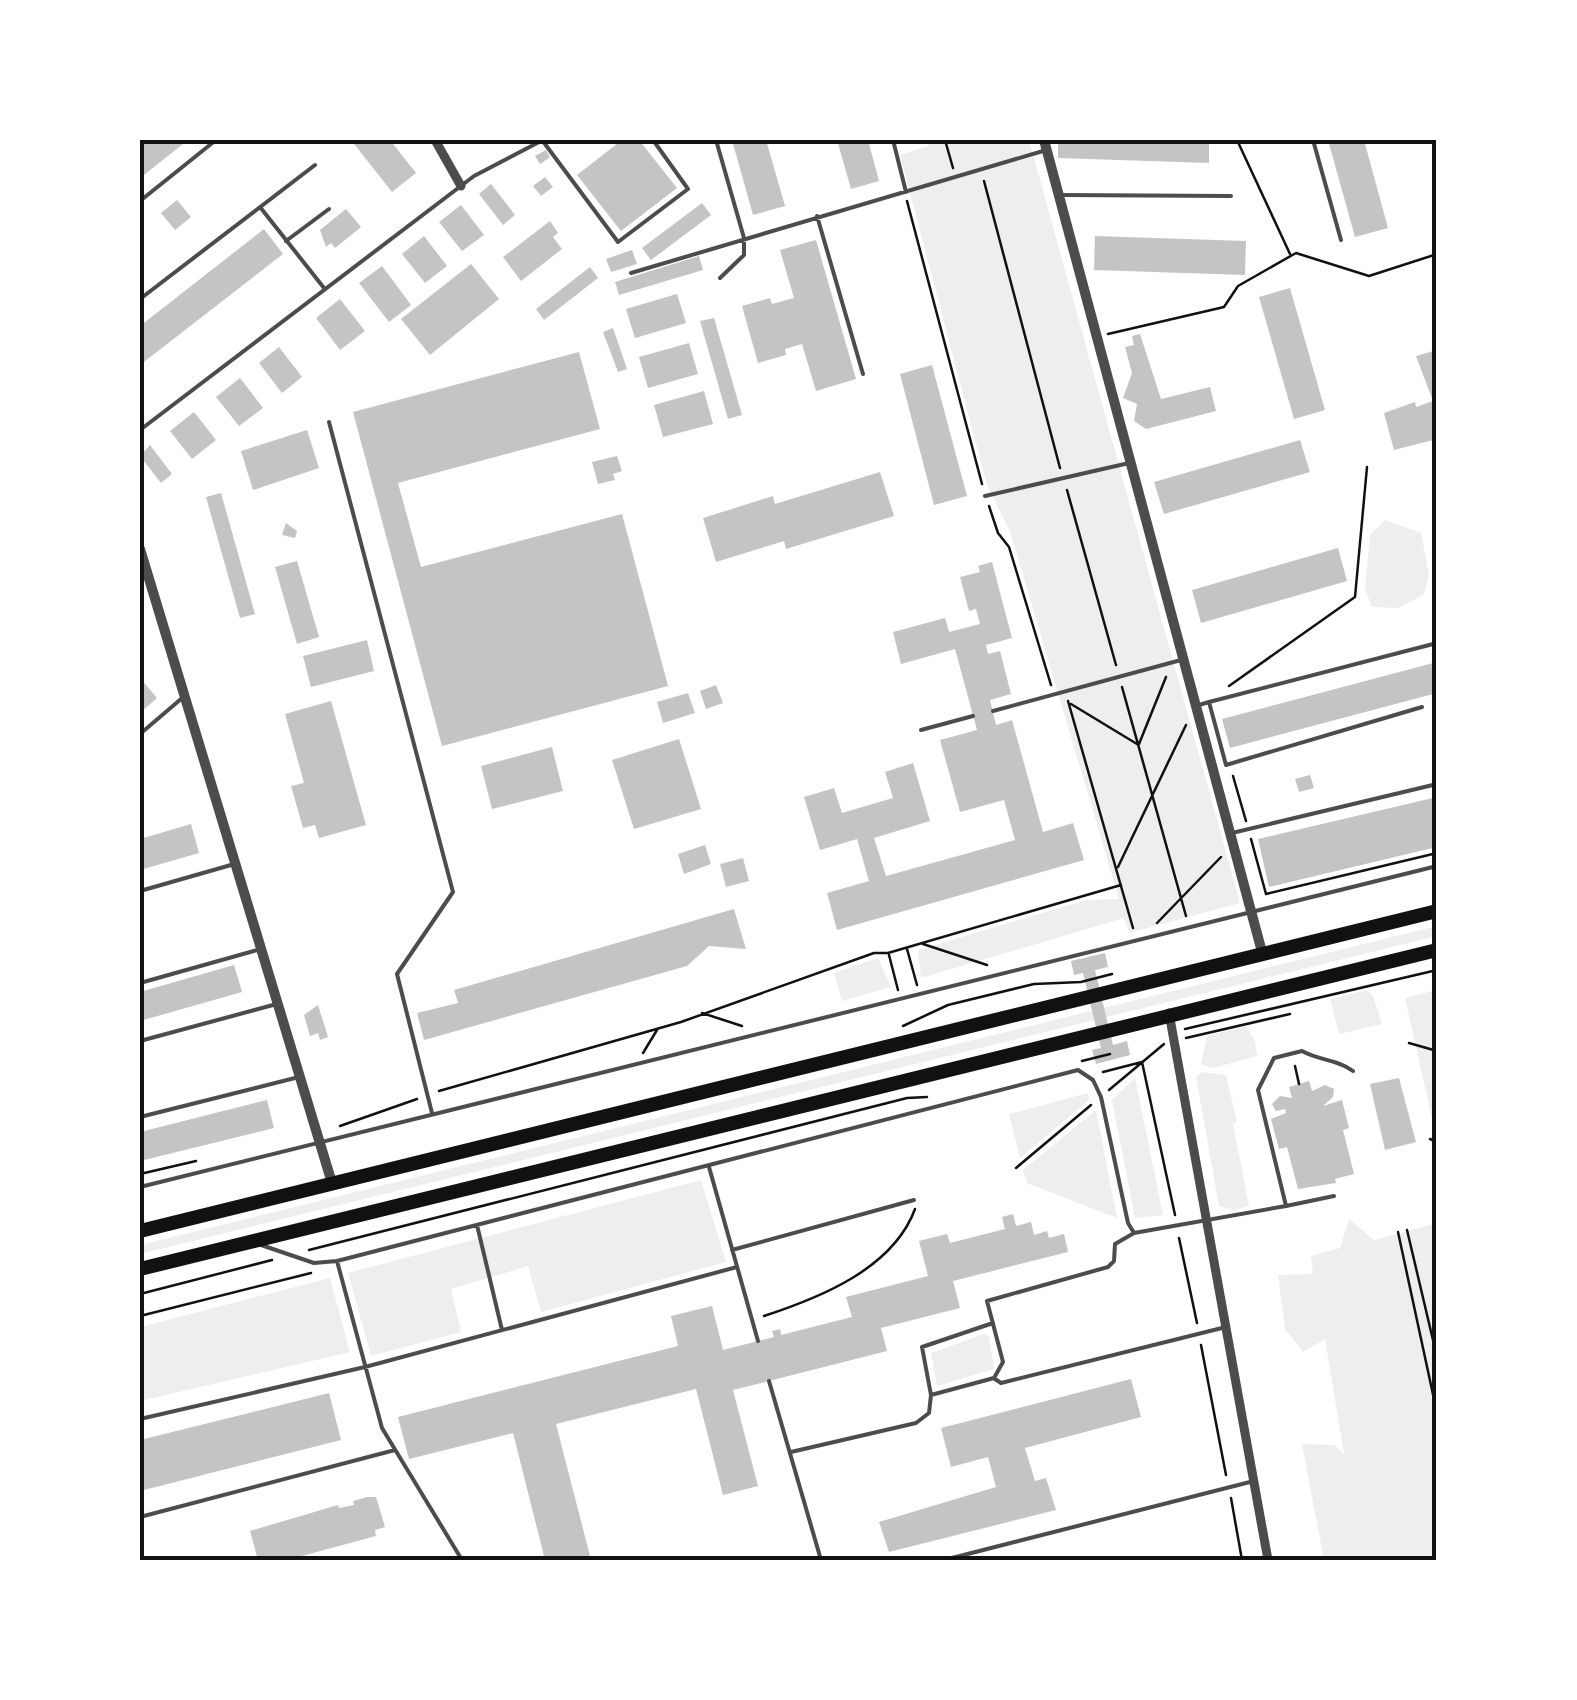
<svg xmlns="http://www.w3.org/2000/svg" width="1577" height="1700" font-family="'Golos Text',sans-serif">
	<rect width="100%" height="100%" fill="#fff"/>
	<path fill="#eee" d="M927,140h102l211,763 -111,30 -5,-15 -203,60 -3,-28 168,-50 33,-1 -109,-368 -23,-46 -87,-330 28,-9z
		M1385,520l36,13 8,42 -5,19 -25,14 -27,-1 -7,-18 5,-54z
		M1437,926v10l-1297,318v-9z
		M878,958l13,29 -49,14 -8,-28z
		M1367,990l6,6 9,28 -43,10 -9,-35z
		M1437,990v150l-32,-142z
		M1246,1026l9,15 2,15 -44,12 -12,-4 6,-28z
		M1202,1072l24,3 11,47 -4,2 16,82 -15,4 -15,-4 -23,-129z
		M1135,1078l28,137 -28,3 -23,-118z
		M1088,1093l1,7 -69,58 -11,-44z
		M1096,1110l21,108 -90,-35 -4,-13z
		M701,1180l25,82 -185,50 -13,-46 -77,23 10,43 -90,24 -23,-83z
		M1349,1219l25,21 63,-17v337h-113l-22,-116 33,1 9,9 -19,-115 -22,13 -18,-23 -7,-54 35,-1 -2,-18 29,-8z
		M330,1278l20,74 -210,49v-74z
		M984,1334l5,2 5,33 -57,17 -6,-33z"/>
	<path fill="#c4c4c4" d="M140,140h48l-48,38z
		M351,140h39l26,33 -24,19z
		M622,140h17l38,48 -56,43 -44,-56z
		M732,140h34l19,66 -32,9z
		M837,140h31l11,41 -28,8z
		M1058,140h151v23l-151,-5z
		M1328,140h36l24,88 -33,9z
		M546,150l4,7 -10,7 -5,-8z
		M545,177l8,10 -12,9 -8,-10z
		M491,184l24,31 -12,10 -24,-31z
		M177,200l14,17 -16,13 -14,-17z
		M702,203l9,12 -60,45 -9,-12z
		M461,205l23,30 -22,16 -23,-29z
		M346,209l15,18 -26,21 -4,-5 -5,4 -6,-17z
		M550,221l8,12 -5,4 9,12 -41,32 -18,-24z
		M264,229l19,25 -143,111v-39z
		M424,236l23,30 -22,17 -23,-29z
		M1095,236l151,5 -1,34 -151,-5z
		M816,240l40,139 -40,12 -14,-47 -17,5 1,6 -28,8 -16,-57 28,-8 2,6 22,-6 -14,-48z
		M632,250l5,14 -26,8 -5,-13z
		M699,256l4,14 -84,25 -4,-13z
		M471,264l28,35 -69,56 -29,-36z
		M382,266l29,39 -22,17 -30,-39z
		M590,267l8,11 -54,42 -8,-11z
		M1290,288l35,122 -31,9 -35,-122z
		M677,294l9,29 -51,15 -9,-29z
		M340,299l25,32 -25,19 -24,-32z
		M714,318l28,97 -14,4 -28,-98z
		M613,328l14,41 -9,3 -15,-40z
		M1140,334l21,65 49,-12 6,24 -70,18 -12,-8 3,-17 -14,-6 9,-25 -7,-26 9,-2 -2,-9z
		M689,343l9,31 -50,14 -9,-31z
		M279,347l23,30 -20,16 -23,-30z
		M1437,350v89l-43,11 -10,-37 31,-11 1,5 17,-6 -17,-45z
		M579,352l21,77 -202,54 23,84 201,-53 46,172 -226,60 -89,-334z
		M932,365l35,131 -33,9 -34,-131z
		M240,378l23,30 -24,18 -23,-29z
		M704,391l9,33 -50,13 -9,-32z
		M194,412l22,28 -24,19 -22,-28z
		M307,430l12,38 -66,22 -12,-39z
		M1300,440l10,32 -146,42 -10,-32z
		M150,445l22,29 -11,9 -21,-27z
		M617,456l5,15 -9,3 2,6 -17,4 -6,-22z
		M880,472l14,44 -108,33 -2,-8 -68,21 -13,-44 70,-22 2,8z
		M221,493l34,121 -15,4 -34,-121z
		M286,523l11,8 -2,7 -13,-3z
		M1338,548l9,33 -146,42 -9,-33z
		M297,561l22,76 -22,7 -22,-77z
		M992,562l20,76 -26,7 2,9 12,-3 11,43 -21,6 6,25 16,-5 31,112 30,-9 11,37 -247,70 -10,-37 42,-12 -12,-42 -37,11 -16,-53 30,-9 8,25 51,-15 -8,-26 28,-9 17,58 -56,17 12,38 129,-36 -11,-40 -44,12 -20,-72 37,-10 -22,-81 -54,15 -8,-32 52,-14 4,14 31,-8 -4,-15 -7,2 -9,-34 20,-5 -2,-6z
		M367,640l7,31 -63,16 -8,-31z
		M1437,662v31l-207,55 -8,-29z
		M140,678l17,20 -17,15z
		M716,685l7,18 -17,6 -6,-18z
		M688,693l7,20 -32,10 -6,-21z
		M331,701l35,124 -47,13 -4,-13 -12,3 -12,-42 13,-3 -19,-69z
		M679,739l22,70 -67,20 -22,-69z
		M552,747l11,44 -71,18 -11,-43z
		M1310,775l4,13 -15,4 -4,-13z
		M1437,797v50l-168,40 -11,-48z
		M191,824l8,29 -59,17v-31z
		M705,845l6,19 -27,10 -6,-20z
		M743,858l6,23 -23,6 -6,-23z
		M734,909l12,40 -37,-3 -22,20 -263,74 -7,-27 41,-10 -4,-13z
		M1105,953l3,14 -13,3 18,75 14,-4 3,14 -34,9 -4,-14 9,-2 -18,-75 -9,2 -3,-14z
		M234,965l8,27 -102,29v-29z
		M318,1005l10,32 -8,3 -2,-7 -8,3 -6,-21z
		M1399,1078l17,64 -31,8 -15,-66z
		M1309,1081l3,10 13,-6 9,4 -1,8 -10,9 19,-6 7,28 -6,2 11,44 -19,5 1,4 -38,6 -11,-42 -8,2 -8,-30 15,-6 -1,-4 -9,2 -4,-7 8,-8 12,2 -3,-11z
		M267,1100l7,28 -134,33v-29z
		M1013,1214l3,12 15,-4 3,13 13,-4 2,7 15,-4 4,18 -115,29 7,27 -79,20 6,23 -154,39 25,96 -35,9 -27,-106 -140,35 35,136h-46l-32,-127 -104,26 -11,-42 280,-71 -7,-30 41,-10 11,44 51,-13 -2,-6 8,-2 1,6 71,-18 -6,-20 82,-21 -9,-35 28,-7 3,9 55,-14 -3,-12z
		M1131,1379l10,38 -116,31 10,33 11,-3 10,32 -167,42 -10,-30 117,-35 -8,-30 -37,10 -10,-39z
		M329,1393l12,47 -201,51v-51z
		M367,1497h9l9,30 -10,3 1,6 -89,24h-29l-8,-29 88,-26 1,3 15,-3 -1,-4z"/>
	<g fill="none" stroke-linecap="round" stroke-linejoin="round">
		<path stroke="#111" stroke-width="2.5" d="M945,140l8,28
			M1237,140l53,114
			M984,181l76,287
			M907,201l75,283
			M1108,334l116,-27 14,-21 58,-33 73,23 68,-22
			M1067,490l49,175
			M989,506l9,27 11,14 42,138
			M1229,686l126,-89 12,-130
			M1122,687l64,229
			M1068,701l65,227
			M1071,704l66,40
			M1139,744l27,-67
			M1233,776l13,45
			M1251,839l15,55 171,-41
			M1118,867l68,-142
			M1157,923l64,-66
			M923,944l64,21
			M907,949l10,36
			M889,955l9,35
			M702,1013l40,13
			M903,1026l45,-21 86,-21 47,-2 31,-8
			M1185,1029l252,-59
			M1186,1038l104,-24
			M1409,1043l28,8
			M643,1053l14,-23
			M1082,1061l28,-7
			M1295,1066l4,18
			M1103,1072l39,-10 33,153
			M1109,1090l55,-46
			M439,1091l242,-69 193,-69h14l233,-68
			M340,1126l77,-27
			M1430,1139l7,3
			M1016,1168l75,-63
			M140,1174l56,-13
			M1435,1200l2,2
			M1407,1230l30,127
			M1398,1232l39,181
			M1179,1238l18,85
			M309,1250l598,-152 20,-1
			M140,1294l132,-34
			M140,1316l171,-43
			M764,1316c55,-18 129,-47 151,-107
			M1201,1345l25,130
			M1231,1498l11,62"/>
		<path stroke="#4c4c4c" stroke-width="4" d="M542,140l76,102 70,-53 -35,-49
			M716,140l28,98v17l-24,23
			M893,140l13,52
			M1313,140l28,100
			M1061,195l170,1
			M140,201l76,-61
			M260,207l64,81
			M817,216l46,158
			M286,241l43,-32
			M631,273l412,-122
			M140,299l175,-134
			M329,422l124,470 -56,82 35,139
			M140,430l334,-254 69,-36
			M985,496l144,-33
			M1209,702l228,-59
			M1199,705l10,-3 17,63 196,-58
			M993,711l188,-51
			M921,730l52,-14
			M140,734l41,-35
			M1232,833l205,-49
			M140,891l91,-26
			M140,983l121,-34
			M140,1041l133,-36
			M140,1117l155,-39
			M709,1167l49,174
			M140,1187l1297,-321
			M1286,1206l48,-10
			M477,1225l25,105
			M261,1245l53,18 23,-2 741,-191 15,10 8,17 27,126 6,10 152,-27 -28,-116 16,-32 28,-7c18,10 35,8 51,20
			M732,1250l182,-50
			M337,1261l45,167 80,132
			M995,1379l6,4 221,-55
			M769,1381l52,179
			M931,1395l-9,-48 71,-24
			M140,1419l225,-52 372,-100
			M791,1452l125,-29 13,-10 2,-18 63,-17 9,-16 -16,-61 121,-34 6,-6 1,-17 19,-11
			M140,1517l255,-67
			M944,1560l306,-78"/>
		<path stroke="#4c4c4c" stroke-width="9" d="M435,140l26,46
			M1169,1013l99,547"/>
		<path stroke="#4c4c4c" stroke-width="10" d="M1044,140l218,812
			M140,549l192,634"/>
		<path stroke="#111" stroke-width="14" d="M140,1231l1297,-320
			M140,1269l1297,-319"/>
	</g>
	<rect width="1577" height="1700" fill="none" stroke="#ffffff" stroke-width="285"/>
	<rect x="142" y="142" width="1292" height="1416" fill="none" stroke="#111" stroke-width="4"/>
</svg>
